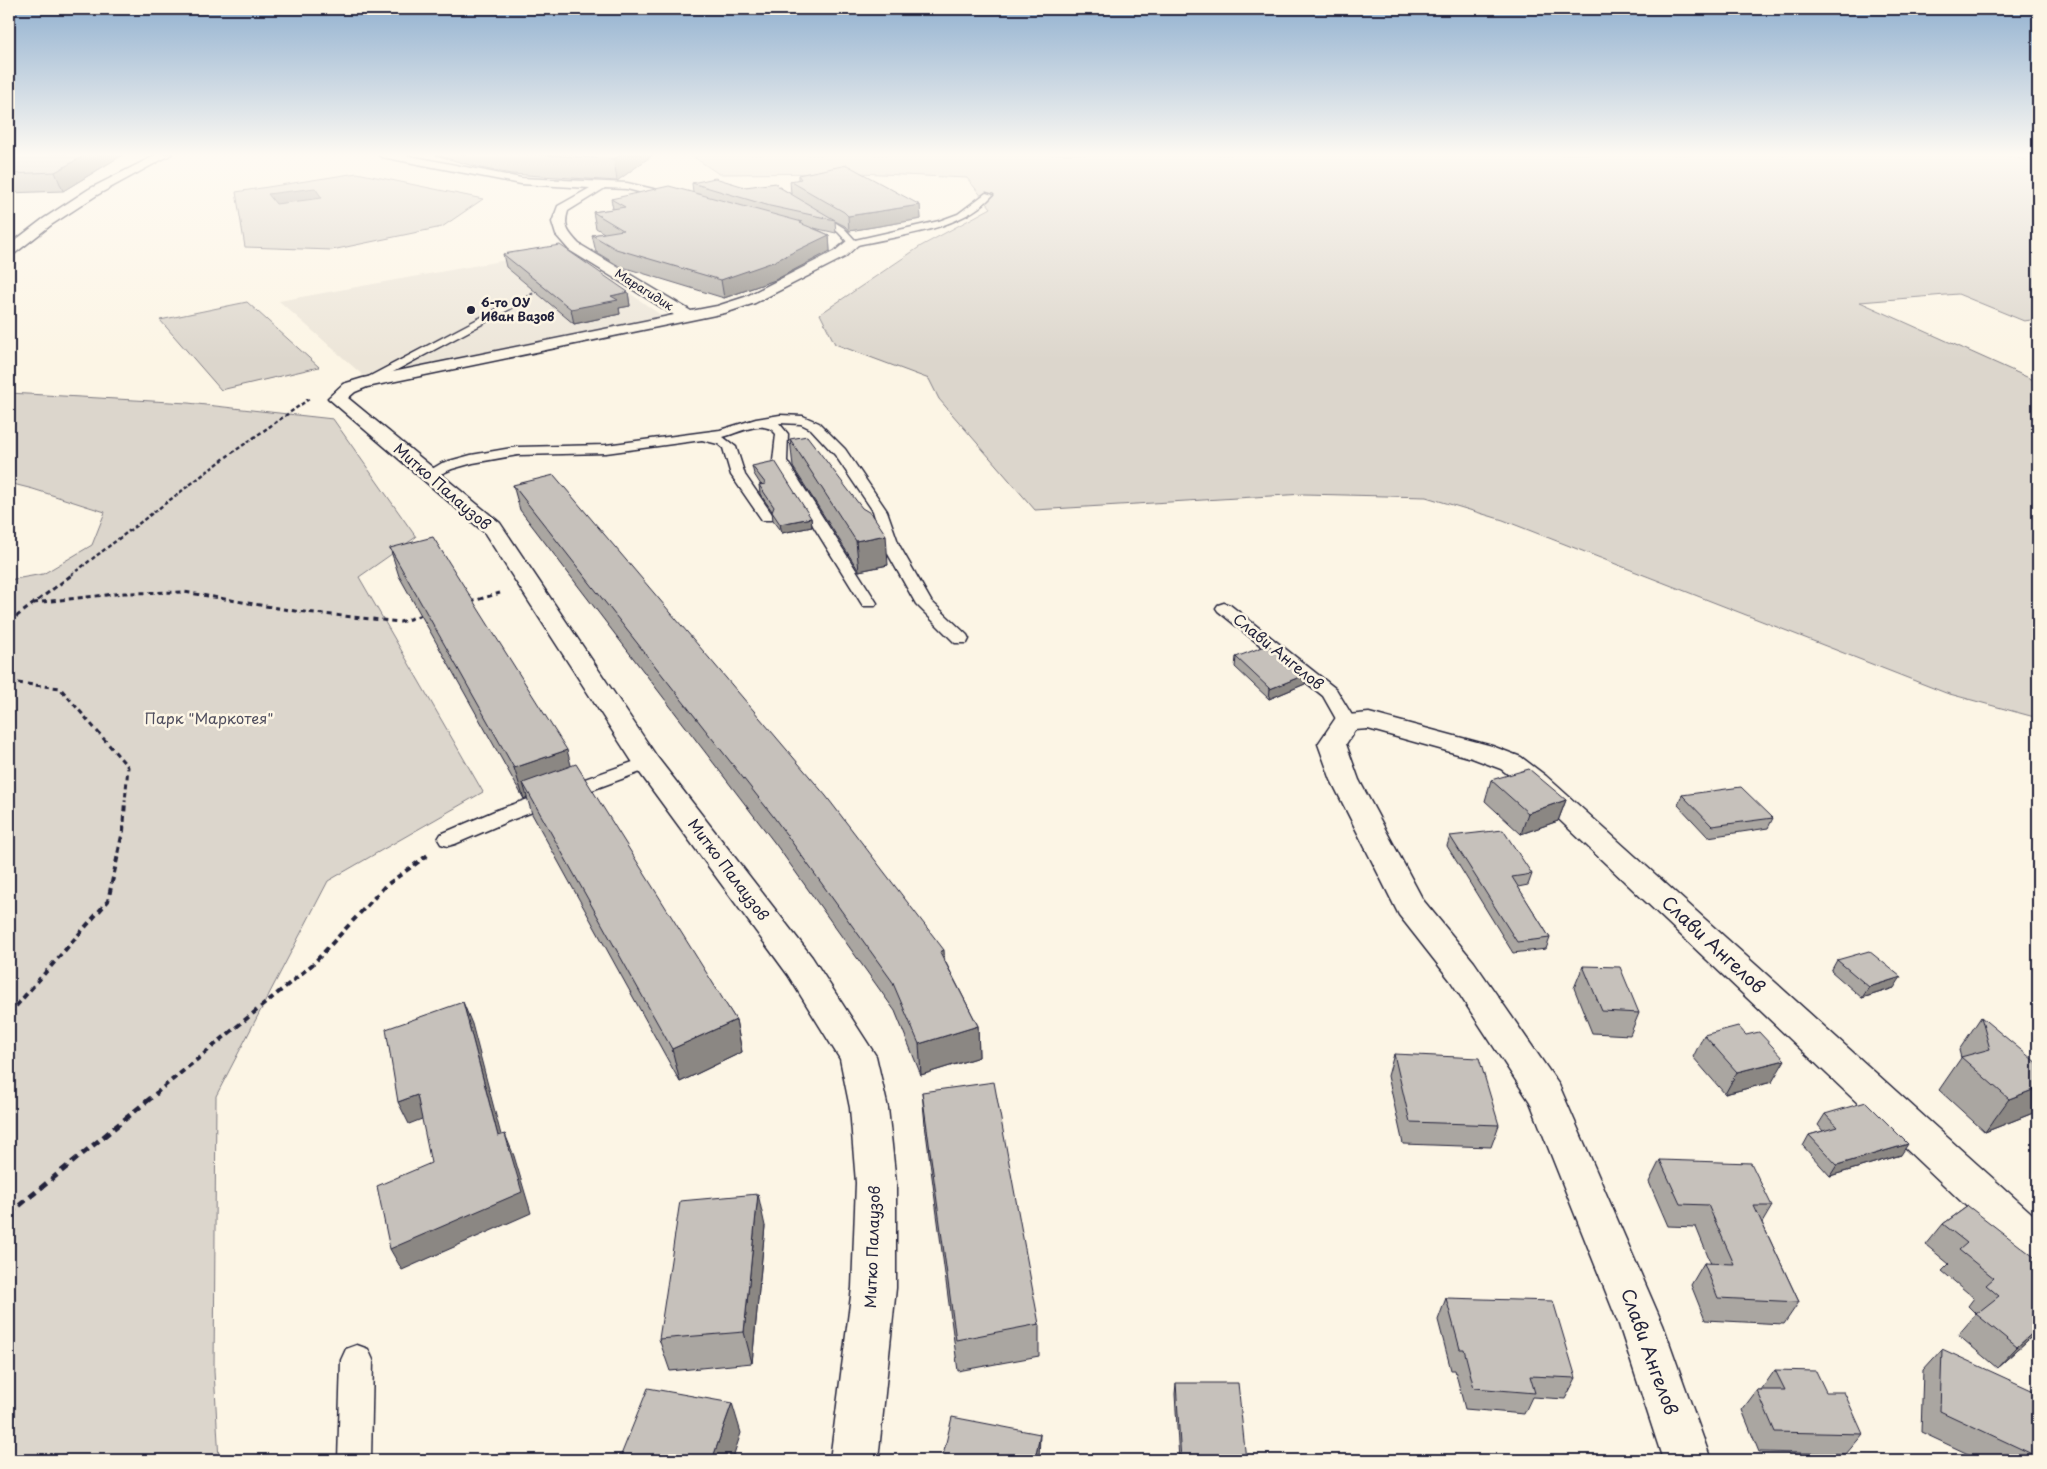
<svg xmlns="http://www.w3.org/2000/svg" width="2047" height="1469" font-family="'Playpen Sans',sans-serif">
	<rect width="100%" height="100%" fill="#fcf5e5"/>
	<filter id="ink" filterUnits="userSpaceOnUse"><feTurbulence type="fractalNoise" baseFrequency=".02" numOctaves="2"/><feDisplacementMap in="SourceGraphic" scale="10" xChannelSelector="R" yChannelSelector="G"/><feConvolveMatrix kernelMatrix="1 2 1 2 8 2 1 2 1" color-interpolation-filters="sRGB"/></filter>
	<g filter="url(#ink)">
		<path fill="#ece5d8" d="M567,249l98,69 -299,60 -87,-77z"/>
		<path fill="#dcd6cc" stroke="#7f7c84" d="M689,154h1349v165l-14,2 -66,-27 -98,8 178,80v336l-92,-25 -443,-173 -77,-23 -122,-3 -269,16 -96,-111 -10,-20 -94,-35 -15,-30 101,-68 70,-38 -24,-30 -107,-5 -141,1z
			M357,173l126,26 -41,28 -110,23 -87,-3 -9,-55z
			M247,302l72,65 -98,23 -61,-70z
			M9,393l179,10 145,16 83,118 -57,40 124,215 -155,89 -112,215 -2,275 5,89h-210v-880l34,-6 49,-29 13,-33 -72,-23 -24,-6z"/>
		<path fill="#b2adab" stroke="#78757e" d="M315,188l7,10 -46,6 -8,-10z"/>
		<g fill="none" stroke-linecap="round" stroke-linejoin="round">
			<defs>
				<path id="lane" d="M986,193l7,2c-33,36 -94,40 -140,51l-3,-1 -12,-13 -28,-19 7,-2 27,17 11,12 84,-19 19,-7z
					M508,303l5,3 -1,2 -145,78 -4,1 -6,-4z
					M780,415l23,1 16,7 26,26 42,62 12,34 32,56 36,34 2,4 -2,4h-12l-39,-39 -33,-59 -10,-34 -38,-56 -24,-26 -10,-5 -22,-1 9,11 -1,27 90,142 -2,3h-12l-90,-145 3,-27c-12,-16 -37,-1 -53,3l13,10 9,28 29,42 -2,3h-10l-31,-45 -8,-27 -5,-4 -16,-4 -96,13 -88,2 -45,8 -21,6 -23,10 -7,-4 20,-12 29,-8 47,-8 88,-2 114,-15 36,-11z
					M1224,603l6,2 106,84 20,33 -2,4 -7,2 -7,-2 -17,-30 -105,-85 -2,-3 2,-3z
					M647,757l7,2 3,4 -3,4 -143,53 -56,24 -7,2 -7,-2 -3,-5 3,-5 56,-24z
					M357,1345l11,4 5,11 -2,100h-33l3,-100 5,-11z"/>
				<path id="street" d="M377,154h23l121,24 106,5 62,14 2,3 -6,4 -58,-15 -22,-1 -37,23c-5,16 0,21 11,33l112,67 26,-5 28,-9 90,-46 13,-11 5,-1 7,4 -15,14 -90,46 -30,10 -358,74 -12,5 -7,6 152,125 157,234 155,200 64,99 12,52 8,75v105l-18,172h-48l22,-172 4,-105 -6,-75 -10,-49 -52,-84 -151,-206 -153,-237 -156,-134 15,-14 20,-6 311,-63 -105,-65 -13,-15 -4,-13 6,-16 32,-18 -69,-4 -139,-27z
					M1369,713l123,33 29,11 25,19 492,443v46l-15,-5 -497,-472 -25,-19 -29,-11 -104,-29 -13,1 -9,14 13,36 64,120 51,62 85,123 104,240 48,135h-48l-44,-135 -89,-223 -80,-122 -51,-65 -68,-135 -13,-36 19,-28z"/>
				<path id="secondary" d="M158,154h14l-75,41 -46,30 -37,29 -5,1v-10l34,-26 46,-30z"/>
			</defs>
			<use href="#lane" stroke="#22223b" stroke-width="3"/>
			<use href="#street" stroke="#22223b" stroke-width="3"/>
			<use href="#secondary" stroke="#22223b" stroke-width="3"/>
			<path stroke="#22223b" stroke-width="1" stroke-dasharray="2.5 2" stroke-linecap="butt" d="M2000,154l38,9"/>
			<path stroke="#22223b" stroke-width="2" stroke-dasharray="3 2" stroke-linecap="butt" d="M526,297l10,-5"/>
			<path stroke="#22223b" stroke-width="2.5" stroke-dasharray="4 2.5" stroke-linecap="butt" d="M71,575l158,-120 80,-56"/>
			<path stroke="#22223b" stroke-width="3" stroke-dasharray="5 4" stroke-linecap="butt" d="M470,602l30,-9
				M33,603l91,-10 60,-1 111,19 105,11 25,-8
				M9,622l64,-48
				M9,682l51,6 68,79 -3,35"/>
			<path stroke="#22223b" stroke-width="4" stroke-dasharray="6 4.5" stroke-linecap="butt" d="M9,1014l99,-113 15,-70 2,-30
				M155,1094l158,-130 72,-78 43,-31"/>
			<path stroke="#22223b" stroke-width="5" stroke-dasharray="8 5.5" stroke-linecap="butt" d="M9,1214l148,-121"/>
			<use href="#lane" fill="#fcf5e5" fill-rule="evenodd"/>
			<use href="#street" fill="#fcf5e5" fill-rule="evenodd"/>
			<use href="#secondary" fill="#fcf5e5" fill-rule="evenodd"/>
		</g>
		<path fill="#aaa6a1" stroke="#22223b" d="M9,154h115l-61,37 -54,2z
			M432,154h222l-37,27 -106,-7 -31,-6z
			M798,175l122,30 1,14 -72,12 -4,-5 -10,-5 1,12 -22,-5 15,7 1,16 -55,29 -51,18 -105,-32 -23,-14 -4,-17 12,-2 -8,-5 -3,-16 20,-3 -2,-10 82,-6 -1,-10 53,4h34l12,7 -1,-13 8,-1z
			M503,254l125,38 2,14 -11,2 1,6 -46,10 -68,-57z
			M790,439l98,126 -29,6 -66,-104z
			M752,466l59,52 1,9 -30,6 -9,-12 -1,-10 -12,-17 -1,-9h2l-7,-11z
			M513,485l432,476 33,65 1,31 -58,18 -26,-64 -118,-165 -257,-336z
			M390,548l181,218 165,254 6,32 -62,30 -148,-268 -5,-17 -3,2 -125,-223z
			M1236,657l69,27 -36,15 -34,-32z
			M1491,780l75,20 -8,21 -37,13 -36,-33z
			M1682,795l91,23 -5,10 -60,9 -30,-32z
			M1450,836l82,38 -4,11 -10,2 32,51 -4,11 -33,4 -66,-107z
			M1837,960l57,28 -32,10 -31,-27z
			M1583,966l56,47 -9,22 -38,-2 -18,-45z
			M1981,1017l52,96 -48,19 -46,-42 22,-32 -2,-8z
			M1704,1035l68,47 -47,12 -32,-37z
			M1394,1054l105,71 -8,22 -88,-3 -15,-68z
			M922,1092l117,232v32l-81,15 -33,-246z
			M1825,1114l76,41 -71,21 -27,-30 6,-11 14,-4 -5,-6z
			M1660,1160l112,46 -10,17 37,79 -15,22 -79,-4 -14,-35 13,-22 7,1 -15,-37 -28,-1 -19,-44z
			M1968,1206l70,125 -41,37 -39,-33 18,-21 -8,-8 6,-8 -32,-27 7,-7 -23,-19 17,-21z
			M765,1226l-13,137 -82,8 -11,-32z
			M1446,1298l130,80 -11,21 -33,-2 -8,17 -59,-5 -10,-39h-4l-13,-50z
			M1942,1349l96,111h-57l-60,-28 2,-62z
			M1775,1370l88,64 -17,20 -87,-2 -17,-42 15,-20h4z
			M1176,1383l70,77h-67l-4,-66z"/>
		<path fill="#8b8783" stroke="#22223b" d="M87,154h37l-61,37 -8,-19z
			M621,154h33l-37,27 -3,-22z
			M920,205l1,14 -72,12 -1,-15z
			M9,212l4,22h-4z
			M829,235l1,16 -55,29 -51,18 -3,-18z
			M628,292l2,14 -11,2 1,6 -46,10 -3,-15 40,-13z
			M811,518l1,9 -30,6 -2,-9z
			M886,535l2,30 -29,6 -3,-30z
			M1307,674l-2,10 -36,15 1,-10z
			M567,750l8,30 -52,3 4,14 -3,2 -10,-31z
			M1566,800l-8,21 -37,13 7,-21z
			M944,950l2,30 -6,-28z
			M1901,977l-7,11 -32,10 7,-11z
			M463,1002l9,22 35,134 -9,-22z
			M736,1020l6,32 -62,30 -8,-33z
			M978,1026l1,31 -58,18 -2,-31z
			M1785,1060l-13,22 -47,12 12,-22z
			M2038,1088v18l-5,7 -48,19 24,-33z
			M417,1095l10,22 -18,7 -11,-22z
			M505,1134l9,22 17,57 -129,57 -12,-21z
			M1908,1144l-7,11 -71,21 7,-11z
			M758,1194l7,32 -13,137 -8,-31z
			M2038,1328v3l-41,37 20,-21z
			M732,1403l9,30 -9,27h-20z
			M1040,1434l-1,26h-4z"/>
		<path fill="#c6c1bb" stroke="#22223b" d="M9,154h78l-32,18 -46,2z
			M525,154h96l-7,5z
			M847,165l73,40 -72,11 -4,-4 -54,-31 11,-2 -3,-4z
			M715,178l30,9 31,-4 3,4 56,33 -65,-14 -78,-23z
			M669,186l133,36 -2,1 29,12 -56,27 -52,18 -105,-31 -24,-14 31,-5 -30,-18 32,-5 -14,-8z
			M560,245l68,47 -17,4 7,4 -47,9 -68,-55z
			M807,436l55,72 10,6 14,21 -30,6 -66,-102z
			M775,461l36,57 -31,6 -8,-12 2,-5 -15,-22 7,-1 -14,-18z
			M554,475l272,321 118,154 -4,2 38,74 -59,18 -27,-63 -119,-165 -260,-331z
			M433,537l134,213 -53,18 -124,-220z
			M1268,645l39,29 -37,15 -34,-32z
			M576,764l160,256 -64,29 -149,-266z
			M1529,769l37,31 -38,13 -37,-33z
			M1741,787l32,31 -61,8 -30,-31z
			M1503,830l29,44 -20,3 38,61 -33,4 -67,-106z
			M1869,951l32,26 -32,10 -32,-27z
			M1583,966l37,1 19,46 -37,-2z
			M463,1002l35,134 7,-2 17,58 -132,57 -13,-63 54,-23 -14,-68 -19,7 -12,-73z
			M1981,1017l57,47v24l-29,11 -48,-42 29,-8z
			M1738,1026l8,9 13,-3 26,28 -48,12 -33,-37z
			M1394,1054l85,4 20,67 -89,-3z
			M994,1082l45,242 -83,16 -34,-248z
			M1866,1102l42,42 -71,21 -28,-30 28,-8 -12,-13z
			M1660,1160l91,3 21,43h-18l45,96 -81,-4 -14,-35 30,1 -26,-59 -28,-1z
			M758,1194l-14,138 -85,7 21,-138z
			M1968,1206l70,54v68l-21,19 -41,-33 23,-18 -13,-11 8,-7 -35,-28 8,-7 -24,-19z
			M1446,1298l107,3 23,77 -46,-2 5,17 -61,-5 -10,-39h-4z
			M1942,1349l96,44v67h-3l-1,-5 -94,-44z
			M1775,1370l41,1 10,21h18l19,42 -88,-2 -18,-42h28z
			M1176,1383h62l8,77h-65z
			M648,1388l84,15 -20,57h-93z
			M952,1417l88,17 -5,26h-93z"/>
	</g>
	<linearGradient id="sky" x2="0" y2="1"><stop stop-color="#92b1d0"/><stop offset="0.43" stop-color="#fefaf3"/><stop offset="1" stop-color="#fefaf3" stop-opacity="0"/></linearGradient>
	<rect width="2047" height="360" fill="url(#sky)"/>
	<circle fill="#22223b" stroke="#fcf5e5" stroke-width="2" cx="471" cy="310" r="5"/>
	<g text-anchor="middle" stroke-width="5" stroke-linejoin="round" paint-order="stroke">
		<g font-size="12" fill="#22223b" stroke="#fcf5e5">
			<text transform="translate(644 290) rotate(32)" y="4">Марагидик</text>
		</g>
		<g font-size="12" font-weight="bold" fill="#22223b" stroke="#fcf5e5" text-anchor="start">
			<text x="481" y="307">6-то ОУ<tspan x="481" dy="14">Иван Вазов</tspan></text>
		</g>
		<g font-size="15" fill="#22223b" stroke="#fcf5e5">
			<text transform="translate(442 487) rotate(41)" y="5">Митко Палаузов</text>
			<text transform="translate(1278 652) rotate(39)" y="5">Слави Ангелов</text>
			<text transform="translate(728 870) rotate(53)" y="5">Митко Палаузов</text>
			<text transform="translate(873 1247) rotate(-88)" y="5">Митко Палаузов</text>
		</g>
		<g font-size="15" fill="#504f5f" stroke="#fcf5e5">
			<text x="209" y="724">Парк "Маркотея"</text>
		</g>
		<g font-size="18" fill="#22223b" stroke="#fcf5e5">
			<text transform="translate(1713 945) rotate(43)" y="6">Слави Ангелов</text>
			<text transform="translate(1649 1352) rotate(70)" y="6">Слави Ангелов</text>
		</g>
	</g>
	<rect width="2047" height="1469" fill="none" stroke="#fcf5e5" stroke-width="30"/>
	<rect x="15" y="15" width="2017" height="1439" fill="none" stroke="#22223b" stroke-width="2" filter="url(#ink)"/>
</svg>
